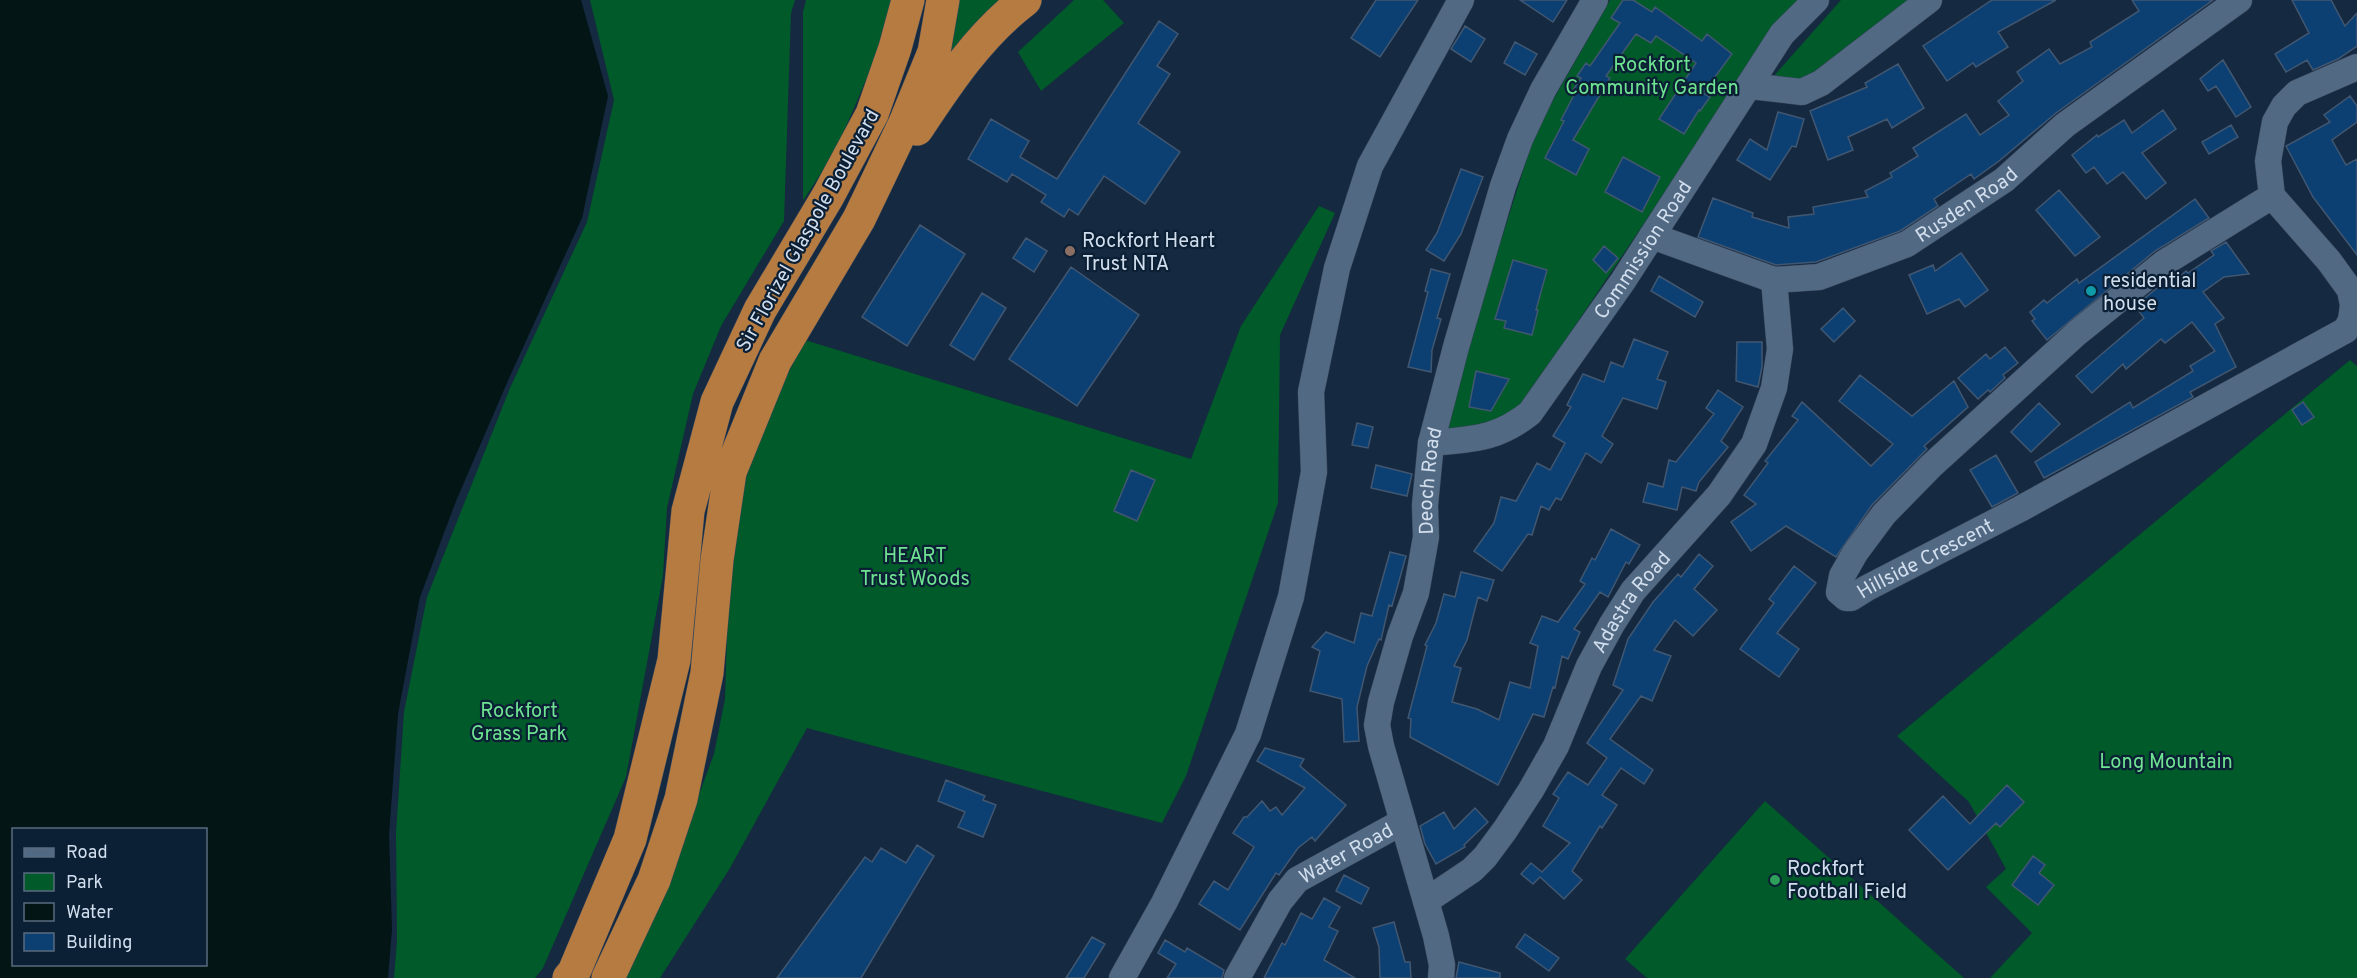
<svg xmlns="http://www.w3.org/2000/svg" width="2357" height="978" font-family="Overpass,sans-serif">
	<rect width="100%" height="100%" fill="#152940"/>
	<path fill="#015a29" d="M590,0h205l-4,13 -7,208 -63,105 -28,68 -26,114 -4,68 -37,201 -83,191 -8,10h-141l3,-38 -1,-107 8,-121 23,-115 83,-209 77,-166 27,-122z
		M806,0h89l-29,80 -30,70 -33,51v-189z
		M952,0h54l-91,119z
		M1074,0h29l21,23 -83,68 -23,-39z
		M1610,0h195l-62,77 -227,336 -77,23 97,-306z
		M1841,0h71l-105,87 -35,-9z
		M1319,206l16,7 -55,122 -2,168 -92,273 -24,47 -355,-95 -77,140 -70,110h-41l65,-143 30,-81 11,-55 4,-131 18,-113 58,-115 386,119 50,-133z
		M2350,360l7,6v612h-367l42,-45 -46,-46 20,-18 -37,-67 -72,-66z
		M1765,801l199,177h-317l-22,-19z"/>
	<path fill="#031515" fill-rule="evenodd" d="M0,0h581l27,96 -26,122 -72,158 -54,125 -36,96 -22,117 -9,121 3,94 -4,49h-388zM14,830h192v134h-192z"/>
	<path fill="#0c4073" stroke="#415771" stroke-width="1.5" d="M1376,0h42l-38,57 -29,-19z
		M1520,0h47l-14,22z
		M1623,0h10l19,12 3,-5 47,34 5,-7 25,20 -29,39 7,4 -10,14 -1,-1 -15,24 -25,-15 37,-56 -40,-27 -5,7 -15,-9 -30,42 4,2 -37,62 16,9 -13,26 -31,-17 19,-37 -3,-1 13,-25 -3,-2 10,-15 -4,-2 9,-13 4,3 30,-43 -9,-5z
		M1992,0h64l-58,32 10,15 -32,20 -3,-4 -26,18 -24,-35z
		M2132,0h81l-157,113 -57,48 -25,18 -3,-5 -37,25 4,7 -38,25 -84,31 -40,3 -78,-28 15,-39 40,15 -1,4 37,11 -1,-11 26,-3 -1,-7 55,-10 -3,-6 27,-14 -2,-4 28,-17 -5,-8 53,-34 14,21 29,-20 -11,-14 25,-20 -6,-9 32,-23 11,15 32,-17 -2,-5 49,-31z
		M2292,0h39l14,26 12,-13v33l-19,13 -25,11 -6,-10 -21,12 -11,-18 34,-21z
		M1159,21l19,13 -21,32 13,8 -32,49 42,29 -35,52 -41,-28 -26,39 -9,-6 -5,8 -23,-15 5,-7 -34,-21 -5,8 -39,-23 23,-40 38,22 -9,16 37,22z
		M1465,26l20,13 -14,23 -20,-13z
		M1515,42l22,12 -12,21 -21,-12z
		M2223,60l28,47 -15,10 -20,-31 -8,5 -8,-12z
		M1898,64l26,44 -32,20 -5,-9 -39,18 5,13 -25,10 -18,-49 57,-24 -2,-4z
		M2350,96l7,10v16l-25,18 14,25 11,-6v96l-44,-58 -27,-51 44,-24 -6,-7z
		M2163,110l13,19 -34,24 24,30 -20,16 -23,-27 -16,12 -13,-17 -8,6 -14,-18 25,-20 1,2 26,-17 8,13z
		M1778,112l26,7 -8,28 -4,-1 -22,34 -33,-20 13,-21 17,11z
		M2231,125l7,12 -29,17 -7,-12z
		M1623,157l37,20 -18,35 -37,-20z
		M1461,169l22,8 -22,57 -17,27 -18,-11 11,-17z
		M2059,190l41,47 -25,19 -39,-46z
		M2195,199l14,19 -54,33 -108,89 -15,-19 3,-2 -5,-7 14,-12 3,3 30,-24 2,4z
		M920,225l45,29 -58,92 -45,-29z
		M1026,238l21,13 -13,21 -21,-14z
		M2226,242l23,32 -25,3 -21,15 21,26 -9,6 21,43 -46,25 3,5 -149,81 -9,-16 95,-60 3,6 60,-37 -3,-5 25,-15 -23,-29 -27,21 -4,-4 -35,30 -3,-5 -31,29 -16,-17 68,-58 -9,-12 38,-31 4,-3 3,4 6,-5 2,2 26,-18 -3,-4z
		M1604,246l14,12 -12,15 -13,-13z
		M1961,253l27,37 -23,17 -6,-8 -32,15 -18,-39 24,-10 2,6z
		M1513,260l34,10 -11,40h2l-6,25 -28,-7 2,-7 -11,-2z
		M1071,267l68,48 -62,91 -68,-47z
		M1431,269l19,5 -13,44 4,1 -9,31 -1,22 -23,-5 20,-75 -3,-1z
		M1659,276l44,26 -8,15 -44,-26z
		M982,293l24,15 -32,52 -24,-15z
		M1843,308l12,13 -21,21 -13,-13z
		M1634,339l34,13 -11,27 9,3 -9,27 -34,-11 -21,38 11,8 -12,19 -15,-10 -25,47 -5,-2 -7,12 -8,-4 -9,29 -4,-1 -26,37 -28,-20 20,-28 7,-26 15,4 21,-38 13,7 15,-27 -12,-7 18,-29 -4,-2 16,-31 21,8 7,-20 12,5z
		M1737,342h25v25l-4,20 -22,-6z
		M2005,347l13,16 -15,12 2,3 -15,14 -2,-2 -10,9 -20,-21 28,-24 4,5z
		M1476,371l33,8 -18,32 -22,-4z
		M1860,375l52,41 42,-35 14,26 -44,39 3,3 -55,56 -36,52 -50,-31 -35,25 -20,-29 25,-18 -12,-9 24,-32 -3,-2 33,-41 -6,-4 10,-14 69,64 22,-22 -54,-43z
		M1718,390l25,17 -22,34 7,6 -29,35 -3,9 -14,-4 -5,23 -34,-8 5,-19 15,4 6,-27 7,2 38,-48 -8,-6z
		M2303,402l11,15 -12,8 -10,-15z
		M2039,403l21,21 -29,28 -20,-20z
		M1357,423l16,4 -5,21 -16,-3z
		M1996,455l22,38 -26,14 -22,-37z
		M1376,465l36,9 -5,22 -36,-8z
		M1131,470l24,10 -18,41 -23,-10z
		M1611,529l29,16 -11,19 -3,-2 -18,35 -8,-5 -26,37 6,3 -12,27 -6,-3 -7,32 -2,-1 -9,30 -11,-3 -35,71 -88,-48 1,-18 -3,-1 19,-72 -2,-1 11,-22 8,-29 11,3 6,-25 33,8 -7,21 -9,-4 -11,43 -13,26 7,2 -9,34 25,7 22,11 11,-38 20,6 8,-42 -8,-3 12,-27 16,6 27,-38 -5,-3 12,-23 3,2z
		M1390,552l16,4 -14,50 -3,-1 -8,35 -2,-1 -12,27 -10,41 2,34 -15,1 -2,-43 -32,-8 10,-40 -8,-4 14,-15 28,11 7,-30 11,3z
		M1699,554l14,12 -19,23 23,21 -24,26 -18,-16 -21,30 17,6 -19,45 -11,-5 -31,43 43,31 -9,14 -23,-16 -19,27 15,10 -15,23 -2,-2 -28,45 10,9 -18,19 -24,-22 -7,7 -12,-10 10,-11 11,9 28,-29 -27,-17 16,-28 -6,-4 15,-22 20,13 19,-27 -20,-15 36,-53 -10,-5 15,-46 25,-37 25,-28 3,3z
		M1794,566l22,17 -39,50 22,16 -20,28 -39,-28 34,-46 -5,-4z
		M1265,748l39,11 -4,7 46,39 -31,36 -3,-4 -14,11 -19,27 -3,-2 -36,57 -41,-26 15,-23 14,9 26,-43 -21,-14 11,-16h3l15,-16 8,10 6,-4 6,8 23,-27 -48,-27z
		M946,780l39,16 -2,4 13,5 -13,32 -25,-10 7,-15 -27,-11z
		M2007,785l17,17 -24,25 -4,-4 -48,47 -39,-40 34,-34 27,28z
		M1475,808l13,14 -24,23 1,2 -29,17 -11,-20 -5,-18 24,-14 10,17z
		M917,845l17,11 -73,122h-84l88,-121 7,5 9,-14 25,15z
		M2033,856l12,9 -6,8 15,12 -16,20 -26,-20z
		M1344,875l25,13 -8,16 -25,-13z
		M1324,898l16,9 -11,20 9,4 -14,29 31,18h-91l18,-35 3,2 16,-32 11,6z
		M1394,922l11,40h5l1,16h-31l-1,-31 -6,-19z
		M1525,934l34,24 -10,13 -33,-24z
		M1092,937l13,7 -21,34h-18z
		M1165,940l20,12 2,-4 37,22 -2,8h-55l9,-14 -18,-11z
		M1459,962l41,11v5h-44z"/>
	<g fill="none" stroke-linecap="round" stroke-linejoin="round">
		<defs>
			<g id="minor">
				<path d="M1750,86l52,6 19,-9 108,-83"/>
				<path id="s1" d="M2272,196l-108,67 -87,70 -146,133 -47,48 -29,39 -13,23 -3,16 7,6h5l16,-10 153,-79 326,-179 5,-10 2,-15 -3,-15 -21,-29 -57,-65 -4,-35 7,-39 9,-16 13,-13 60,-26"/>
				<path id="s2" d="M1652,236l122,44 45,-3 88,-33 97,-64 61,-55 174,-125"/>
				<path id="s3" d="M1431,443c41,-4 65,-3 99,-30l93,-132 159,-247 34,-34"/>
				<path id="s4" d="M1426,901l46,-31 13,-13 20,-27 26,-40 25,-44 33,-80 23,-42 21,-33 86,-96 35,-51 20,-56 6,-39 -6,-69"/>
				<path d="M1122,978l42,-75 84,-169 43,-137 23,-125 -3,-80 26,-124 33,-102 91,-166"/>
				<path id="s5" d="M1237,978l43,-77 17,-21 105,-58"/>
				<path id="s6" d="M1441,978l1,-13 -6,-29 -55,-190 -4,-21 4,-23 19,-66 16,-43 10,-56 -1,-32 6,-62 25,-96 47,-161 17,-47 23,-49 52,-90"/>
			</g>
			<path id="highway" d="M917,129c31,-47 63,-95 108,-129
				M569,978l5,-6 56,-133 44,-179 14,-149 29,-109 43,-92 68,-114 44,-82 23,-66 13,-48
				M608,978l46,-98 27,-81 26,-126 10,-113 13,-88 45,-111 84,-142 46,-96 29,-71 9,-52"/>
		</defs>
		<use href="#minor" stroke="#37465a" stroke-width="27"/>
		<use href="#highway" stroke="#37465a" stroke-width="34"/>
		<use href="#minor" stroke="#526983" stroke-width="26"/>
		<use href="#highway" stroke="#b57b41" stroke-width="33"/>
	</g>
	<circle fill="#8d6e63" stroke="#0b1f35" stroke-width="2" cx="1070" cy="251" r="6"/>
	<circle fill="#0f9aa8" stroke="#0b1f35" stroke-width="2" cx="2091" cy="291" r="6"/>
	<circle fill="#2e9e5b" stroke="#0b1f35" stroke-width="2" cx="1775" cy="880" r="6"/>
	<g text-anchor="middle" stroke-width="4.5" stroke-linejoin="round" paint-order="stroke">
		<g font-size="20" fill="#6ee391" stroke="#0b1f35">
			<text x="1652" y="71">Rockfort<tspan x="1652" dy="23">Community Garden</tspan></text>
			<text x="915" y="562">HEART<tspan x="915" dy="23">Trust Woods</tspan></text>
			<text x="519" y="717">Rockfort<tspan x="519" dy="23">Grass Park</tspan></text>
			<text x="2166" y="768">Long Mountain</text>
		</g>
		<g font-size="20" fill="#d1deed" stroke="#0b1f35">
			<text dy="7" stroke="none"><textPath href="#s2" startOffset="340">Rusden Road</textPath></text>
			<text transform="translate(807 230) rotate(-61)" y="7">Sir Florizel Glaspole Boulevard</text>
			<text dy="7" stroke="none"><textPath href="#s3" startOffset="304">Commission Road</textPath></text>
			<text dy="7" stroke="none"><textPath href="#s6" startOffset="513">Deoch Road</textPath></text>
			<text dy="7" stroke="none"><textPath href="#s1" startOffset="693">Hillside Crescent</textPath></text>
			<text dy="7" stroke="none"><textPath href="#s4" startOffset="369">Adastra Road</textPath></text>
			<text dy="7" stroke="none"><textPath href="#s5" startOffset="171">Water Road</textPath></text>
		</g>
		<g font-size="20" fill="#d1deed" stroke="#0b1f35" text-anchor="start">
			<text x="1082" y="247">Rockfort Heart<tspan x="1082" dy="23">Trust NTA</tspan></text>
			<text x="2103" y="287">residential<tspan x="2103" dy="23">house</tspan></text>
			<text x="1787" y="875">Rockfort<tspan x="1787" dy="23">Football Field</tspan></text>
		</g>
	</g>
	<rect x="12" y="828" width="195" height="138" fill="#0b1f35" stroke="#5a6b7f" stroke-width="1.5"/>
	<rect x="24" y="848" width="30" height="9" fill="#526983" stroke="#5a6b7f" stroke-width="1.5"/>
	<text x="66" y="858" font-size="18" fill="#d1deed">Road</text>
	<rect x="24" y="873" width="30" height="18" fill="#015a29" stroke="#5a6b7f" stroke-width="1.5"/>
	<text x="66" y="888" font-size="18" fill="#d1deed">Park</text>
	<rect x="24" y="903" width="30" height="18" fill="#031515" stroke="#5a6b7f" stroke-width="1.5"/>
	<text x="66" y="918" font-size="18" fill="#d1deed">Water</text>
	<rect x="24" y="933" width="30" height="18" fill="#0c4073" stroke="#5a6b7f" stroke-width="1.5"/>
	<text x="66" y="948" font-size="18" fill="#d1deed">Building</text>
</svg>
